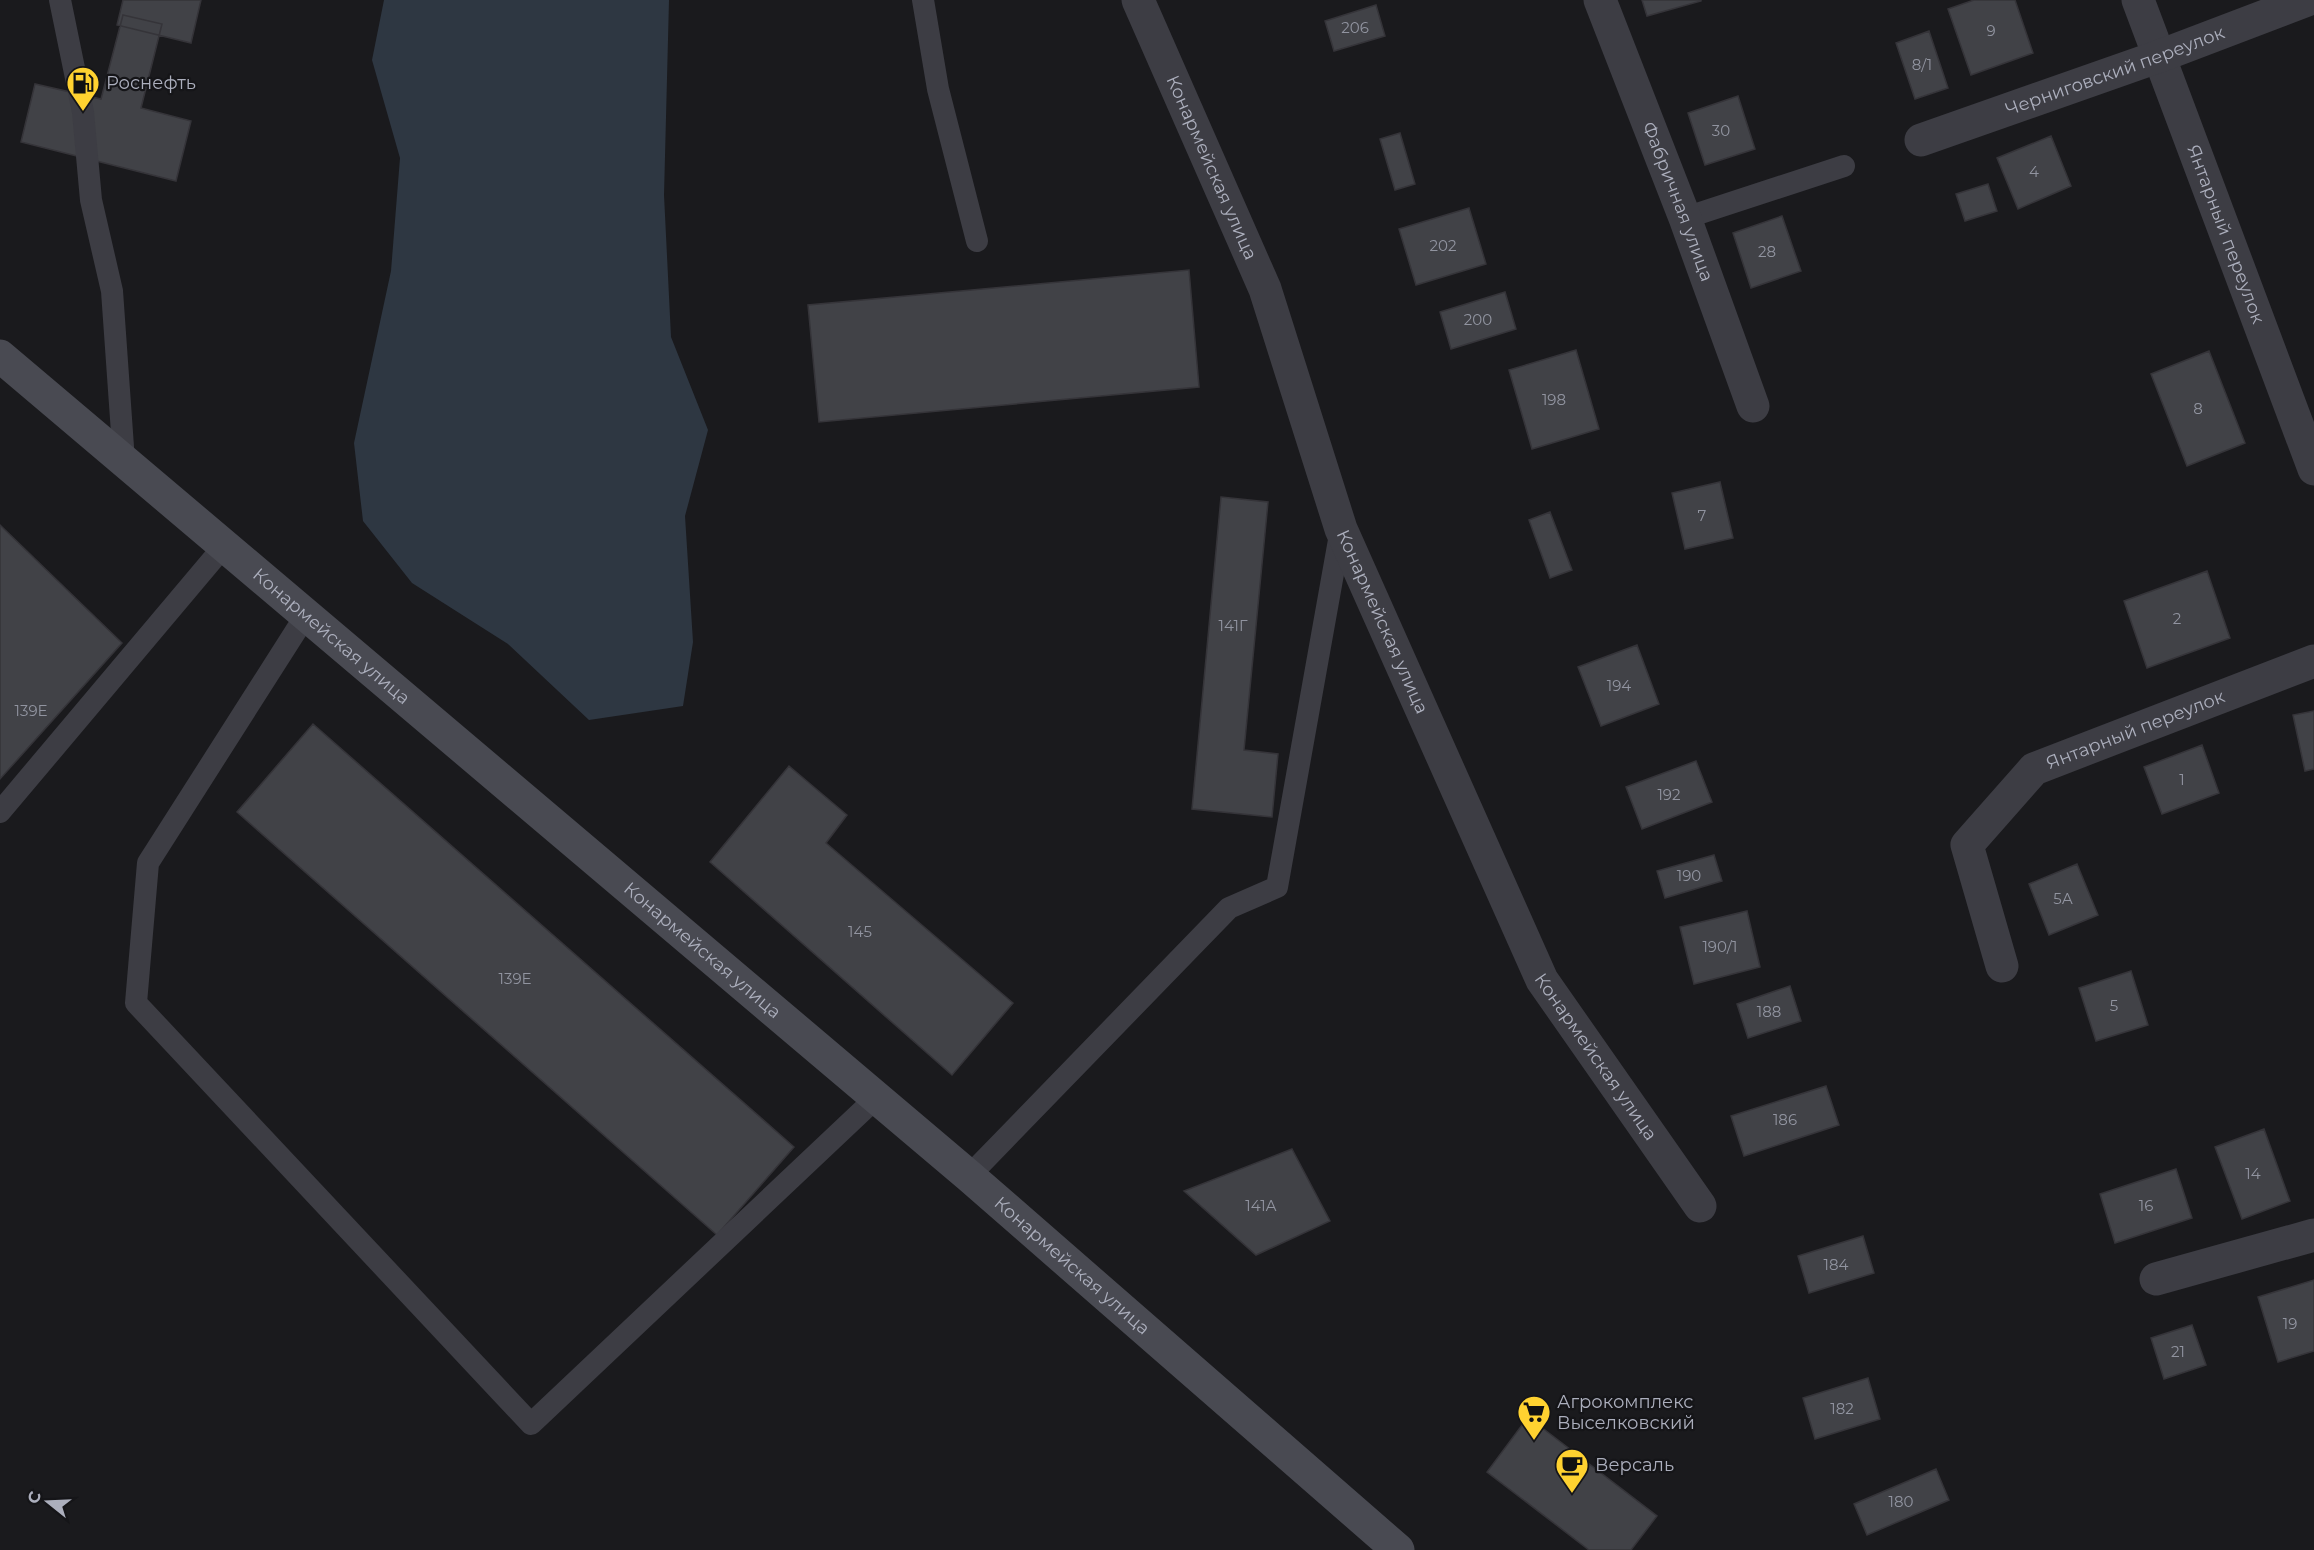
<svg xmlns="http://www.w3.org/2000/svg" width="2314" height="1550" font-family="Montserrat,sans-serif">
	<rect width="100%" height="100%" fill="#1a1a1d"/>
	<path fill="#2e3742" d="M384,0h285l-5,195 7,142 37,93 -23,86 8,126 -10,64 -94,14 -81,-76 -96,-61 -49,-62 -9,-78 37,-172 9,-113 -28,-98z"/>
	<path fill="#414247" stroke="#353439" stroke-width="1.5" d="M123,0h78l-10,43 -74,-18z
		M1642,0h59v1l-54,15z
		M1974,0h41l18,53 -62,22 -23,-66z
		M1376,5l9,31 -51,15 -9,-30z
		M123,15l39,9 -21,84 50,13 -15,60 -155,-39 14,-58 66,15z
		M1929,31l19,57 -33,11 -19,-56z
		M1738,96l17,53 -50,16 -17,-52z
		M1400,133l15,51 -20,6 -15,-51z
		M2051,136l20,50 -53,23 -21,-51z
		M1988,184l9,27 -32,10 -9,-27z
		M1469,208l17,56 -70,21 -17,-56z
		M1782,216l19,55 -50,17 -18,-55z
		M1189,270l10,117 -380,35 -11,-117z
		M1505,292l11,37 -65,20 -11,-37z
		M1576,350l23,79 -67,20 -23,-79z
		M2209,351l36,92 -58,23 -36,-92z
		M1720,482l13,56 -48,11 -13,-56z
		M1221,497l47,5 -24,248 34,4 -6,63 -80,-8z
		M1550,512l22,58 -22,8 -21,-58z
		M0,525l122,118 -122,136z
		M2207,571l23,67 -83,30 -23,-67z
		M1637,645l22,59 -58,22 -23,-59z
		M2314,711v58l-9,2 -12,-56z
		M313,724l481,423 -77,88 -480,-423z
		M2202,745l17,48 -57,21 -18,-47z
		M1696,761l16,41 -70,27 -16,-42z
		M789,766l58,49 -21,28 187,160 -61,72 -242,-213z
		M1714,855l8,26 -57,17 -8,-27z
		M2077,864l21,51 -49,20 -20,-51z
		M1747,911l13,56 -66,17 -14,-57z
		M2131,971l17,54 -52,16 -17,-53z
		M1790,986l11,35 -53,17 -11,-34z
		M1826,1086l13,39 -95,31 -13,-40z
		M2264,1129l26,72 -48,18 -27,-72z
		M1292,1149l38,72 -74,34 -72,-64z
		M2176,1169l16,49 -77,25 -15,-49z
		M1863,1236l11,37 -65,20 -11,-37z
		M2314,1280v71l-36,11 -20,-65z
		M2192,1325l14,40 -42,14 -13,-41z
		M1868,1378l12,41 -65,20 -12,-41z
		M1528,1417l129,99 -26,34h-42l-102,-78z
		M1936,1469l13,31 -82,35 -13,-31z"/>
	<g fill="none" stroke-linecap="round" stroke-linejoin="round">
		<path stroke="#3d3d44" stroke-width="22" d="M60,0l23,112 8,88 21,91 12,170
			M923,0l15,89 39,152
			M1685,218l159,-52
			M306,615l-158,248 -12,140 395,421 345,-326
			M0,812l224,-266
			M969,1176l260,-268 48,-21 64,-358"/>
		<g stroke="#3d3d44" stroke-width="33">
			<path id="s1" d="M1138,0l127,289 76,240 201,451 158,226"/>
			<path id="s2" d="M1600,0l85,218 68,188"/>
			<path id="s3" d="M2138,0l176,469"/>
			<path id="s4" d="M1921,140l239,-84 147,-56"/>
			<path id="s5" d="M2002,966l-35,-121 67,-76 280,-108"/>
			<path d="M2156,1279l158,-44"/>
		</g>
		<path stroke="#494a52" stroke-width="33" id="s6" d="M0,356l969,820 429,374"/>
	</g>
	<defs>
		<symbol id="fuel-pin" viewBox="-11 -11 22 30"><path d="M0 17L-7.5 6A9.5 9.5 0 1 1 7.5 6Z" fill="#ffd230" stroke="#151518"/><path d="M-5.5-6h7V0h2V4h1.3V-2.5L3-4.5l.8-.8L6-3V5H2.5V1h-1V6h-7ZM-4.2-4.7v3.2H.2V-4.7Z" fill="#111"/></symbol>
		<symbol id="supermarket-pin" viewBox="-11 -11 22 30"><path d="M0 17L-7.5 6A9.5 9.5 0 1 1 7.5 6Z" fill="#ffd230" stroke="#151518"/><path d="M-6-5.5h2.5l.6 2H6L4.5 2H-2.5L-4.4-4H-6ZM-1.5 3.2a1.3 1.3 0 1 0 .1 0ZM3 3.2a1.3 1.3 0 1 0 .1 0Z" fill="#111"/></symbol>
		<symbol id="cafe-pin" viewBox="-11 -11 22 30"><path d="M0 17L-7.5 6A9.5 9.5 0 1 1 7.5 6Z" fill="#ffd230" stroke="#151518"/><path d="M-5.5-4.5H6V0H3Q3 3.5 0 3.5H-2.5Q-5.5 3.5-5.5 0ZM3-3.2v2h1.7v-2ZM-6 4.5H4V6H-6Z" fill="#111"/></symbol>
	</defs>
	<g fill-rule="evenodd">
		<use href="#fuel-pin" x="64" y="64" width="38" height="52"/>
		<use href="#supermarket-pin" x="1515" y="1393" width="38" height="52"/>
		<use href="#cafe-pin" x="1553" y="1446" width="38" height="52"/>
	</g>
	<g text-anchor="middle" stroke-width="4.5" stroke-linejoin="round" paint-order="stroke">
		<g font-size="15" fill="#9194a0">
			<text x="1355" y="33">206</text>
			<text x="1991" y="36">9</text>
			<text x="1922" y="70">8/1</text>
			<text x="1721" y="136">30</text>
			<text x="2034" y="177">4</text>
			<text x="1443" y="251">202</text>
			<text x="1767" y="257">28</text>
			<text x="1478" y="325">200</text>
			<text x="1554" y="405">198</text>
			<text x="2198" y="414">8</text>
			<text x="1702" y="521">7</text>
			<text x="2177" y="624">2</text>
			<text x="1233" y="631">141Г</text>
			<text x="1619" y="691">194</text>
			<text x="31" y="716">139Е</text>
			<text x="2182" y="785">1</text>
			<text x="1669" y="800">192</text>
			<text x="1689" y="881">190</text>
			<text x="2063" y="904">5А</text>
			<text x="860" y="937">145</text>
			<text x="1720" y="952">190/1</text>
			<text x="515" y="984">139Е</text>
			<text x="2114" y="1011">5</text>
			<text x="1769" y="1017">188</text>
			<text x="1785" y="1125">186</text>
			<text x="2253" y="1179">14</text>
			<text x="1261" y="1211">141А</text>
			<text x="2146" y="1211">16</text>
			<text x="1836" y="1270">184</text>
			<text x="2290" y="1329">19</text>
			<text x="2178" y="1357">21</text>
			<text x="1842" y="1414">182</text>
			<text x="1901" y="1507">180</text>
		</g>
		<g font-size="18" fill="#acafbd" stroke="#151518">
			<text dy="6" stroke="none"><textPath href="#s4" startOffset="206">Черниговский переулок</textPath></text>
			<text dy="6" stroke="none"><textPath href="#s1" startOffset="183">Конармейская улица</textPath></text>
			<text dy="6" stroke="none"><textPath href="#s2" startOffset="216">Фабричная улица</textPath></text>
			<text dy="6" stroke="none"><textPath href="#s3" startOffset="250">Янтарный переулок</textPath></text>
			<text dy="6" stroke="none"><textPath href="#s1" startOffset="669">Конармейская улица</textPath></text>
			<text dy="6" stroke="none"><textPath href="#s6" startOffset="434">Конармейская улица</textPath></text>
			<text dy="6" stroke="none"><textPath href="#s5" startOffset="336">Янтарный переулок</textPath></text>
			<text dy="6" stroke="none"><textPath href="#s6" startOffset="920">Конармейская улица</textPath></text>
			<text dy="6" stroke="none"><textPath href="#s1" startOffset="1155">Конармейская улица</textPath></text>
			<text dy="6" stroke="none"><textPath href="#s6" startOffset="1406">Конармейская улица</textPath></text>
		</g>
		<g font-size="18" fill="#acafbd" stroke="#151518" text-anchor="start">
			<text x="106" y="89">Роснефть</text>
			<text x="1557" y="1408">Агрокомплекс<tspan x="1557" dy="21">Выселковский</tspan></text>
			<text x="1595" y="1471">Версаль</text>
		</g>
	</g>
	<g transform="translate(48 1502) rotate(288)" stroke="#151518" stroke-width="4.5" paint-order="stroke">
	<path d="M0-4.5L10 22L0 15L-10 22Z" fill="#acafbd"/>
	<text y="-9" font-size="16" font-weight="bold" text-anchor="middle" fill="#acafbd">С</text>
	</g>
</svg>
